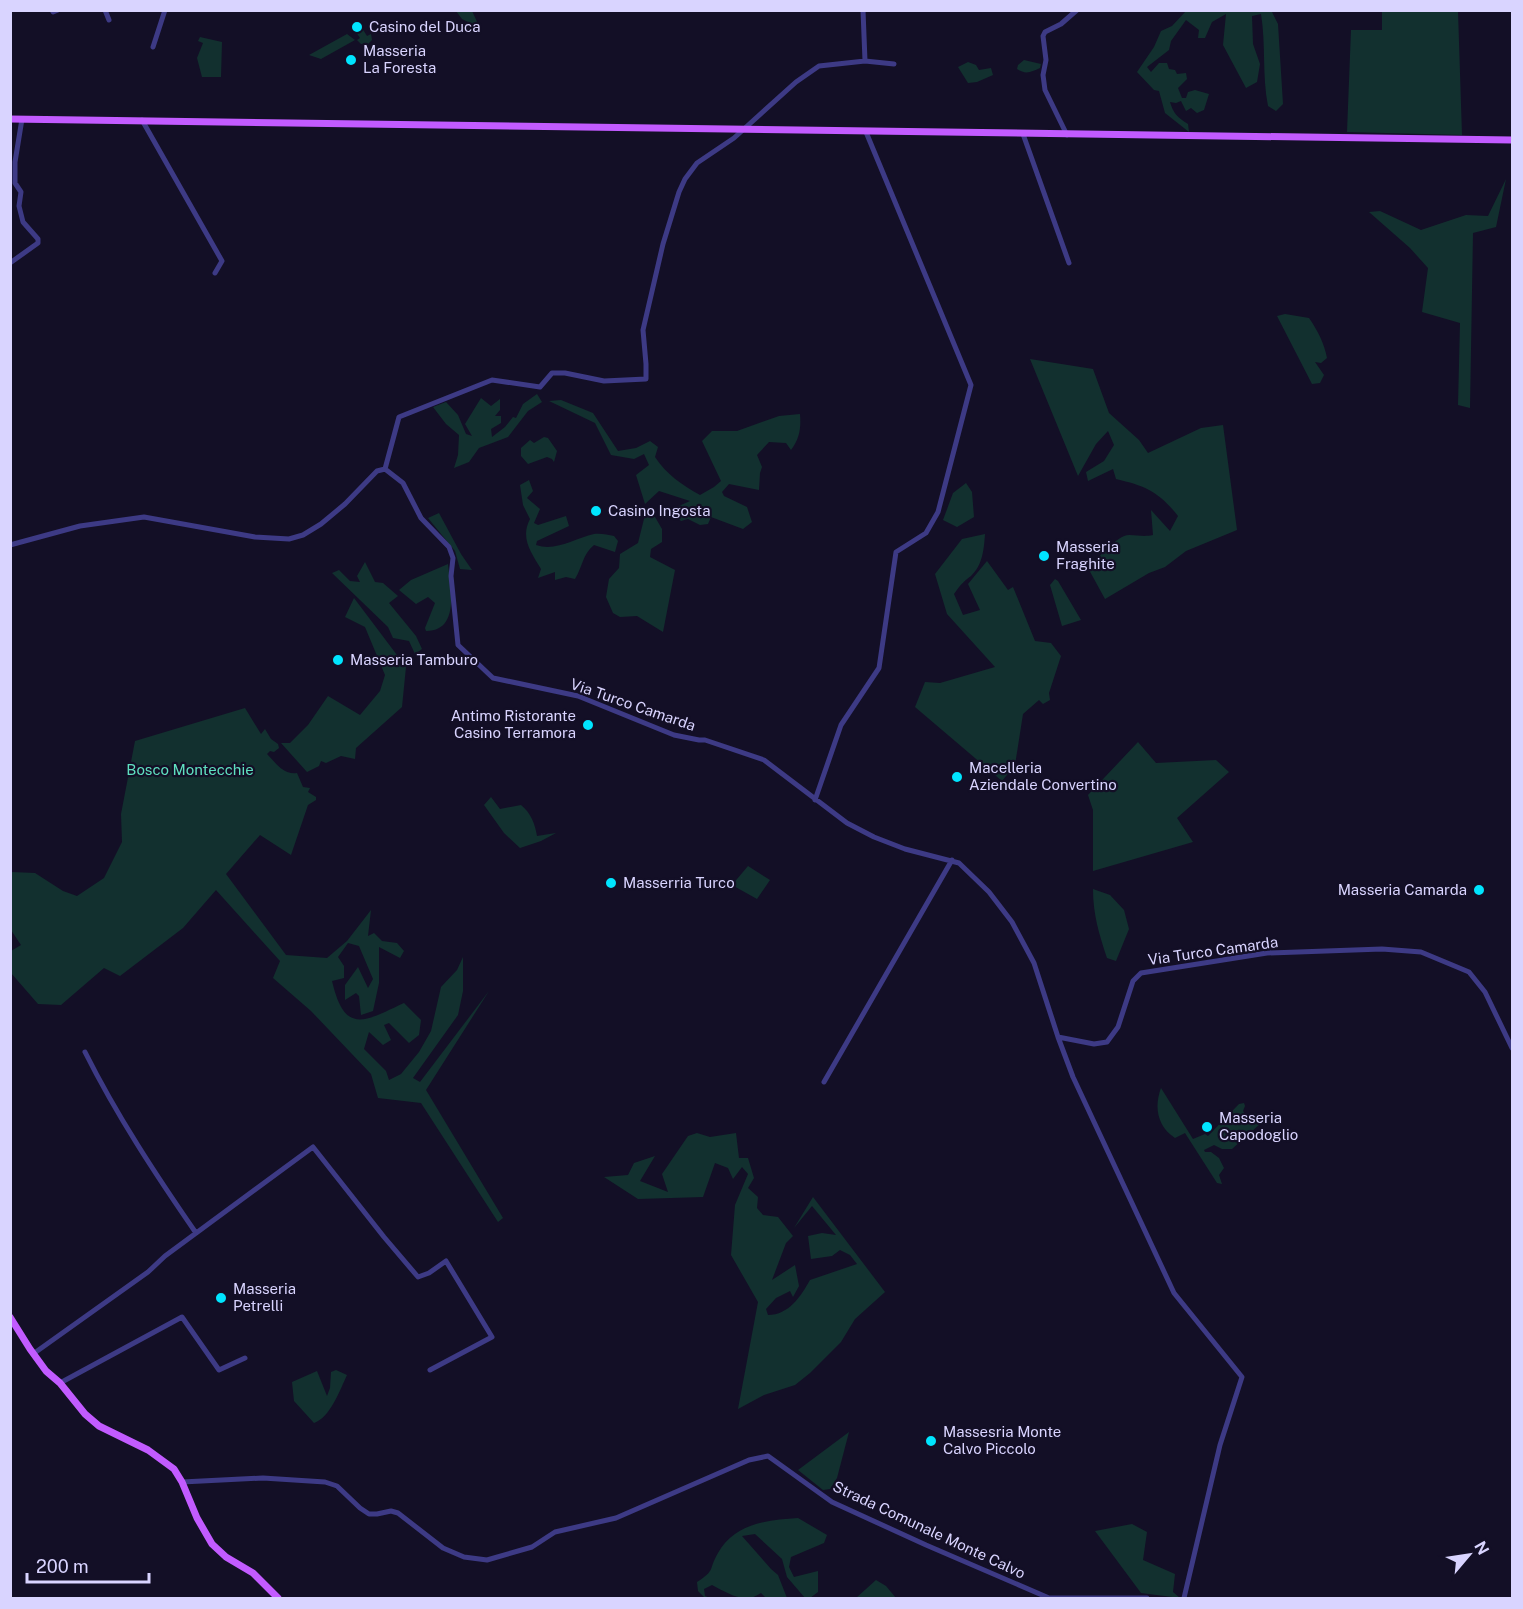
<svg xmlns="http://www.w3.org/2000/svg" width="1523" height="1609" font-family="'Public Sans',sans-serif">
	<rect width="100%" height="100%" fill="#130f26"/>
	<path fill="#12302f" d="M456,11h16l8,17 -18,-9z
		M1256,11l16,1 6,12 5,80 -7,7 -8,-5c-6,-31 -2,-61 -7,-92l-9,2 1,28 7,20 -3,18 -11,6 -23,-43 3,-31 -14,8 -7,16h-7l1,-8 -13,-10 -15,21 -2,9 -22,17 4,5 8,-9h8l2,6 6,1 2,4 9,-1 1,6 -9,9 4,10h4l2,-6 7,-2 14,4 -5,16 -7,3 -6,-5 -5,3 -5,-10 -5,2 -6,-1c3,11 8,16 18,22l1,8 -24,-19 -6,-22 -5,-1 -17,-18 17,-25 7,-16 11,-5 14,-15z
		M1382,11h76l4,124 -115,-3 4,-102h31z
		M362,28l5,8 4,-2 1,6 -5,5 -6,-1 -4,-4 3,-2 -4,-6z
		M347,34l8,6 -34,19 -12,-4z
		M200,37l22,5 -1,35h-19l-5,-19 6,-15 -5,-2z
		M1024,60l17,4 -1,4c-9,4 -14,7 -23,1l1,-4z
		M968,62l8,3 3,5 12,-2 2,7 -16,7 -9,1 -10,-16z
		M1506,179l-10,48 -23,6 -3,175 -12,-3 2,-82 -38,-11 6,-44 -18,-20 -41,-36 11,-1 41,19 45,-15 22,1z
		M1285,314l24,4c9,13 15,25 18,40l-6,5 -6,-1 9,13 -4,8 -8,1 -35,-68z
		M1030,359l63,10 16,44 30,27 9,13 53,-25 22,-3 14,105 -51,21 -21,16 -16,6 -44,26 -17,-31c9,-8 29,-33 41,-33 9,0 14,2 24,0l-2,-25 19,21 8,-15c-19,-24 -32,-30 -62,-37l-3,-10 -25,12 -2,-9 18,-11 10,-16 -6,-14 -12,13 -18,32z
		M537,394l5,8 -14,9 -20,26 -29,11 -10,14 -15,6 4,-13 1,-20 -13,-11 -13,-17 13,-5 12,13 8,19 6,2 -7,-12 16,-26 10,8 9,-7v11l-5,6h6v7l-10,6 1,8 13,-10 8,-10 3,1 7,-14z
		M561,400l32,13 25,38 18,-3 14,-7 8,6 -3,10c11,17 27,28 45,38l14,-8 7,-6 -19,-40 10,-10h25l42,-15 21,-2c1,14 0,24 -9,36l-5,-7 -17,-1 -12,13 5,12 -2,6 -1,17 -30,-6 -7,8 2,4 23,11 5,15 -9,7 -32,-12 -3,7 -8,1 -12,-6 -7,2 -11,-11 20,-9 -31,-10 -14,13 -9,-29 13,-10 -5,-11 -10,5 -23,-4 -16,-32 -46,-22z
		M544,437l4,1 9,13 -3,11 -2,-3 -5,-2 -19,7 -7,-8v-8l9,-8 4,3z
		M529,480l4,11 -6,7 13,11 -6,14 4,2 28,-9 3,10 -32,15 -1,4c20,7 39,-7 58,-11 7,-1 14,1 20,2l4,5 -3,11 -21,-7c-12,10 -11,21 -19,34l-9,-2 -11,3v-8l-17,6 3,-9c-10,-17 -21,-31 -11,-50l-7,-14 -3,-20z
		M966,483l6,9 2,25 -17,10 -14,-7 10,-27z
		M439,513l22,41 11,16 -12,-1 -5,-18 -27,-33z
		M645,515l10,2 7,12v13l-11,7 -1,8 25,13 -12,62 -26,-16 -17,1 -7,-4 -7,-16 3,-18 10,-11 1,-14 18,-11z
		M985,534c-1,14 -2,31 -14,42 -9,7 -10,8 -17,18l9,21 17,-5 -12,-26 19,-23 21,29 5,-3 22,54 16,2 10,13 -12,37 1,7 -7,4 -4,-4 -16,14 -8,51 -13,16 -87,-74 10,-25 15,1 55,-16 -48,-53 -12,-40 27,-35z
		M365,562l10,20 8,1 15,13 -9,7 27,33 6,13 -7,5 -6,-13 -16,-3 -5,-11 -56,-54 7,-3 11,11 10,1 -3,-6z
		M448,564c2,21 13,67 -22,67l-1,-3 10,-25 -7,-6 -12,7 -17,-14 12,-10z
		M1055,579l3,2 23,39 -19,6 -12,-41z
		M354,598l52,69 -4,40 -46,41 -1,11 -14,-3 -15,7 -5,-2 -2,5 -12,6 -26,-29h9l18,-18 20,-29 32,19 20,-24 5,-16 -20,-48 -20,-10z
		M245,708l16,26 4,-5 6,10 7,5 1,4 -5,4 -4,-1 -3,3c9,9 16,21 30,19l6,14 7,1 -2,4 8,5v3l-8,5 -17,50 -31,-20 -34,39 60,81 41,3 20,-17 24,-31 -3,26 6,-3 8,8 15,2 7,8 -4,7 -21,-11v36l-6,28 -12,4 -2,-19 -3,-3 -11,7v-15l13,-18 10,21 5,-9 -14,-33 -11,-3 -10,14 6,9v12l-12,3c13,55 33,40 72,22l17,17 -2,15 -10,8 -20,-20 -5,2 7,15 -8,5 -14,-13 -5,17 22,22 3,9 12,-6 18,-22 12,-21 10,-44 16,-17 6,-13v34l-5,24 -45,63 7,4 69,-91 -63,99 77,128 -5,4 -77,-119 -43,-5 -7,-24 -60,-63 -38,-33 7,-17 -64,-71 -33,38 -63,48 -16,-8 -43,37 -23,-1 -27,-31v-22l10,-6 -10,-15v-58l24,1 28,18 14,5 27,-18 18,-36 -1,-28 14,-73z
		M1138,742l18,21 60,-3 13,12 -52,46 16,24 -100,29v-61l-5,-15z
		M491,797l9,12 21,-4c10,8 14,19 16,31l19,-3 -15,8 -21,7 -16,-15 -20,-28z
		M748,866l22,14 -13,19 -25,-14z
		M1093,889l17,6 14,15 5,19 -13,32 -9,-3c-8,-24 -14,-44 -14,-69z
		M1161,1088l32,51 12,-5 3,2 31,-32 5,-1 1,3 -2,5 3,5 7,-3 10,3 -3,8 -28,25h-10l-8,-4 -10,5 1,2h6l8,6 5,10 -5,7 3,9 -5,-1 -32,-50 -10,5c-18,-12 -21,-31 -14,-50z
		M697,1133l13,4 26,-4 3,25h9l6,20 -6,10 10,9 -1,11 6,7 15,2 15,19 -7,7 -14,37 23,-15 4,21 -6,11 -3,-6 -14,7 -10,11 2,6c21,0 33,-19 42,-35l47,-16 -7,-9 -10,-5 -8,6 -21,3 -3,-23 14,-3 14,2 -24,-29 -18,22 19,-31 72,95 -30,27 -14,23 -31,31 -15,12 -31,10 -26,14 20,-107 -27,-47 4,-50 13,-31 -6,-7 -9,12 -5,-11 -13,-5 -12,34 -65,2 -34,-22 24,-2 6,-12 21,-7 -15,25 28,11 -6,-18 26,-38z
		M336,1370l11,5c-7,15 -17,43 -33,48l-20,-22 -2,-19 25,-11 10,25 3,-8 1,-16z
		M849,1432l-12,46 -7,11 -7,1 -25,-20z
		M798,1518l29,17 -3,8 -33,14 -2,10 5,10 24,-6v21l-8,6h-5l-18,-21 -5,-18 -27,-25 -13,2 29,33 7,6 9,23h-21l-5,-5c-17,12 -33,0 -49,-8l-8,4 1,7 5,2h-5l-7,-7 -1,-9c19,-12 11,-12 21,-29 17,-30 49,-33 80,-35z
		M1132,1524l15,8 -4,28 32,14 -2,18 7,6 -39,-5 -46,-62z
		M876,1580l10,6 10,12h7h-47z"/>
	<g fill="none" stroke-linecap="round" stroke-linejoin="round">
		<path stroke="#3d3a85" stroke-width="5" d="M52,10l1,2 5,-2
			M105,10l4,10
			M863,10l2,51
			M153,47l12,-37
			M142,120l80,141 -7,12
			M1023,134l46,129
			M1067,135l-22,-45 -2,-15 3,-15 -3,-24 2,-4 16,-8 16,-14
			M10,263l28,-20v-4l-15,-17 -4,-16 2,-14 -6,-9v-21l7,-43
			M385,469l14,-52 93,-37 48,7 12,-14h13l39,8 42,-2v-15l-3,-34 20,-86 16,-52 6,-13 12,-16 37,-25 62,-56 23,-16 46,-5 29,3
			M10,545l70,-19 64,-9 111,20 34,2 14,-4 18,-11 24,-20 32,-33 8,-2 18,14 18,35 28,29 4,11 -2,18 7,69 35,33 85,18 96,39 25,5h6l59,20 83,63 27,14 31,12 54,14 30,29 23,30 22,41 24,74 15,40 101,216 68,84 -22,68 -36,153
			M815,800l26,-75 38,-57 17,-116 30,-19 12,-21 33,-127 -105,-253
			M1058,1037l36,7 13,-2 11,-15 15,-46 8,-8 126,-20 115,-4 39,3 48,20 16,20 27,56
			M85,1052c32,64 71,123 111,181
			M824,1082l128,-222
			M33,1354l115,-82 17,-16 148,-109 71,90 34,40 11,-4 17,-12 46,76 -62,33
			M60,1383l122,-66 37,53 26,-12
			M182,1482l81,-4 62,4 12,4 23,22 9,6h8l14,-3 7,2 45,35 21,9 23,3 45,-13 23,-15 61,-14 133,-58 19,-4 64,46 94,43 123,53h98"/>
		<path stroke="#c25bff" stroke-width="7" d="M10,119l1502,21
			M10,1317l20,32 16,22 14,12 25,31 14,12 49,24 26,19 8,13 15,36 15,26 14,13 27,16 25,25"/>
	</g>
	<g fill="#00e5ff" stroke="#130f26" stroke-width="2">
		<circle cx="357" cy="27" r="6"/>
		<circle cx="351" cy="60" r="6"/>
		<circle cx="596" cy="511" r="6"/>
		<circle cx="1044" cy="556" r="6"/>
		<circle cx="338" cy="660" r="6"/>
		<circle cx="588" cy="725" r="6"/>
		<circle cx="957" cy="777" r="6"/>
		<circle cx="611" cy="883" r="6"/>
		<circle cx="1479" cy="890" r="6"/>
		<circle cx="1207" cy="1127" r="6"/>
		<circle cx="221" cy="1298" r="6"/>
		<circle cx="931" cy="1441" r="6"/>
	</g>
	<g text-anchor="middle" stroke-width="4.5" stroke-linejoin="round" paint-order="stroke">
		<g font-size="15" fill="#d9d4ff" stroke="#130f26" text-anchor="start">
			<text x="369" y="32">Casino del Duca</text>
			<text x="363" y="56">Masseria<tspan x="363" dy="17">La Foresta</tspan></text>
			<text x="608" y="516">Casino Ingosta</text>
			<text x="1056" y="552">Masseria<tspan x="1056" dy="17">Fraghite</tspan></text>
			<text x="350" y="665">Masseria Tamburo</text>
			<text x="576" y="721" text-anchor="end">Antimo Ristorante<tspan x="576" dy="17">Casino Terramora</tspan></text>
			<text x="969" y="773">Macelleria<tspan x="969" dy="17">Aziendale Convertino</tspan></text>
			<text x="623" y="888">Masserria Turco</text>
			<text x="1467" y="895" text-anchor="end">Masseria Camarda</text>
			<text x="1219" y="1123">Masseria<tspan x="1219" dy="17">Capodoglio</tspan></text>
			<text x="233" y="1294">Masseria<tspan x="233" dy="17">Petrelli</tspan></text>
			<text x="943" y="1437">Massesria Monte<tspan x="943" dy="17">Calvo Piccolo</tspan></text>
		</g>
		<g font-size="15" fill="#d9d4ff" stroke="#130f26">
			<text transform="translate(633 705) rotate(19)" y="5">Via Turco Camarda</text>
			<text transform="translate(1213 951) rotate(-8)" y="5">Via Turco Camarda</text>
			<text transform="translate(929 1530) rotate(25)" y="5">Strada Comunale Monte Calvo</text>
		</g>
		<g font-size="15" fill="#5fe0c0" stroke="#130f26">
			<text x="190" y="775">Bosco Montecchie</text>
		</g>
	</g>
	<rect width="1523" height="1609" fill="none" stroke="#d9d4ff" stroke-width="24"/>
	<g transform="translate(1469 1555) rotate(61)" stroke="#130f26" stroke-width="4.5" paint-order="stroke">
	<path d="M0-4.5L10 22L0 15L-10 22Z" fill="#d9d4ff"/>
	<text y="-9" font-size="16" font-weight="bold" text-anchor="middle" fill="#d9d4ff">N</text>
	</g>
	<path d="M27 1573v9h122v-9" fill="none" stroke="#d9d4ff" stroke-width="3"/>
	<text x="36" y="1573" font-size="18" fill="#d9d4ff" stroke="#130f26" stroke-width="4.5" paint-order="stroke">200 m</text>
</svg>
